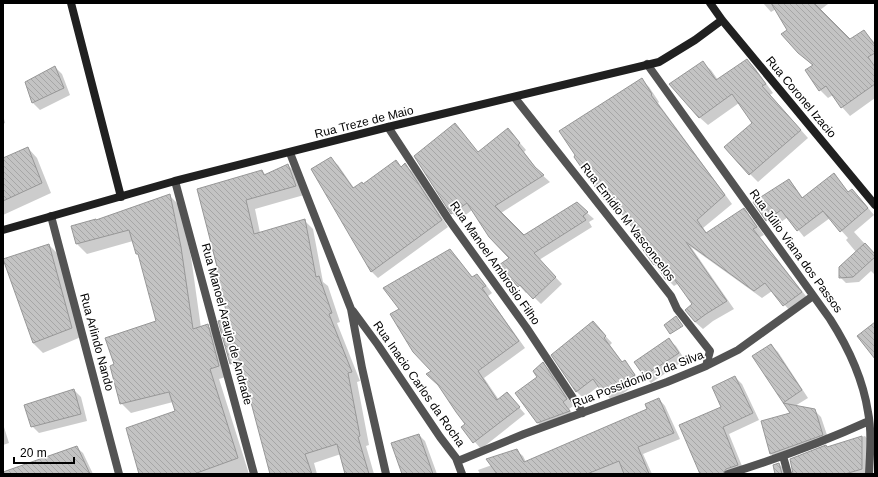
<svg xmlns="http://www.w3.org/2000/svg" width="878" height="477" font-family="Helvetica,sans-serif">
	<defs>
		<pattern id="building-back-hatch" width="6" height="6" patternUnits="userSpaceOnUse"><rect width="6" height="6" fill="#c3c3c3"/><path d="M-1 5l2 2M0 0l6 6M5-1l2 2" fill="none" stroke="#a6a6a6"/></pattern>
	</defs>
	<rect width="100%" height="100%" fill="#fff"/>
	<path fill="#0003" d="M763,3h64l1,1 -8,6 30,31 14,-10 11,12v55l-25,18 -8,-9 -9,-12 -5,3 -8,-8 -7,-24 -15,-14 -9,-22 -13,-21 -5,3z
		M747,60l8,8 18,25 -3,2 38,43 -50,44 -8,-8 3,-51 -14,-20 -31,22 -9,-8 3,-55 9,8 7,10z
		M55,67l7,7 8,21 -30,15 -7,-7 -6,-20z
		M642,80l7,7 10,15 -1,1 74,101 -29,24 5,6 36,-24 7,7 13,18 -4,2 49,63 -17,13 -20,-22 -10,7 -71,-51 43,62 -21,12 -10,8 -8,-7 -1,-18 -15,-21 -5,3 -7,-7 -21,-34 -29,-40 -4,3 -8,-8z
		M3,115l2,8 -2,1z
		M514,136l12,14 -2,2 15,20 11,10 -49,31 23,23 52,-33 18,16 -5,3 3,5 -53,33 23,24 -21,20 -13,-13 -2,2 -26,-28 11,-7 -39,-48 -13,10 -7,-7 27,-60z
		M28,148l9,10 14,35 -48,22v-56z
		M331,159l7,6 16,23 9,-3 33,-24 6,7 3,-3 7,6 36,56 -70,51 -7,-7z
		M288,165l9,9 7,21 -49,14 5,24 44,-13 9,9 10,53 5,4 12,36 -3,1 23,58 -3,1 12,63 -3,1 8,28h-28l-5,-20 -27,9 3,11h-46l-27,-103 -4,1 -9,-9 -2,-44 -31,-129 64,-19 4,4z
		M834,175l15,18 3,-3 7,7 15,18 -20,17 21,23v20l-4,-4 -12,11 -13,1 -6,-6 16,-25 -10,-12 2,-2 -18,-20 -26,19 -16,-20 -14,10 -7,-7 22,-40 6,7 8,11z
		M169,195l10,10 12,52 10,71 7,-2 10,9 11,41 -10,3 30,95h-109l36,-62 -3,-10 -42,11 -10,-10 -6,-38 43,-44 -18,-65 -3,-2 -4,-13 -46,13 -10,-10 20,-23z
		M49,245l10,10 22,82 -38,16 -10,-10z
		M450,250l23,28 4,-3 6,6 9,12 -4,3 37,52 -41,30 15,22 8,-7 18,21 -44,35 -18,-21 4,-4 -33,-49 -34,-66z
		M599,329l13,14 -2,2 13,18 2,-1 13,16v5l-26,18 -13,-15 -16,12 -7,-7z
		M669,340l7,6 9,14 -34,23 -7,-7 -9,-14z
		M771,345l7,7 30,46 -13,8 19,4 7,7 8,24 -52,20 -6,-7 -9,-32 29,-8 -37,-57z
		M543,364l7,6 23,36 -4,3 7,9 -31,11 -7,-6 -22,-30 22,-16z
		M735,377l7,7 17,36 -30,14 15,37 -6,3h-37l21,-67z
		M74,390l7,7 6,24 -48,12 -7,-7z
		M659,399l6,7 15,33 -37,15 9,20h-172l-2,-4 14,-5 24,-15 7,6 3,6 122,-53z
		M3,424l6,19 -6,2z
		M419,435l6,6 12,33h-33z
		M865,436l6,7 -2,31h-75l33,-26z
		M76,447l7,6 10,21h-90v-2z
		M779,464l6,6 2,4h-18l7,-1z"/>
	<path fill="url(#building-back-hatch)" stroke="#979797" d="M771,3h43l36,36 14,-9 11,15v8l-7,4 7,10v17l-34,24 -15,-22 -7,5 -14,-21 8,-5 -15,-12 -17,-19 6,-4z
		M747,59l19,25 -4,2 39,44 -52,45 -25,-28 28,-24 -20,-29 -33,24 -30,-34 34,-23 13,19z
		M55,66l9,22 -32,15 -7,-21z
		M642,78l10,16 -1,1 74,100 -28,25 9,13 38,-25 13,19 -4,2 49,63 -19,14 -18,-23 -11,8 -68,-49 41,59 -21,13 -11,8 -10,-12 7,-6 -20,-28 -6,4 -11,-16 -1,1 -13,-18 3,-3 -34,-47 -5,4 -31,-44 1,-2 -16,-24z
		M455,123l23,29 30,-24 12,15 -2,2 17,22 9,8 -49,31 29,29 53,-33 11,10 -5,4 3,4 -52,33 22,24 -23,22 -13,-14 -2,2 -19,-22 10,-7 -20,-21 -22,-34 -16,11 -37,-58z
		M28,147l14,36 -39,18v-43z
		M331,157l22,31 9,-6 1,2 33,-24 5,7 4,-4 37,57 -71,52 -60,-103z
		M288,164l8,22 -50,14 8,34 51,-15 11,58 3,-1 13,37 -3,1 23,58 -4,1 12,63 -2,1 11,37h-24l-8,-30 -32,10 7,20h-42l-30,-113 -10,3 -12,-43 10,-3 -13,-48h3l-21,-81 65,-19 2,5z
		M834,173l14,19 4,-3 16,19 -28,24 -17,-21 -26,20 -16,-21 -15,11 -13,-19 36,-23 13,19z
		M170,194l11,53 12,82 15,-5 11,42 -9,3 28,89 -44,16h-55l-13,-46 49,-17 -6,-19 -49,12 -10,-38 4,-2 -9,-26 51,-17 -18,-67h-2l-7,-24 -53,14 -5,-18 25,-7v1z
		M865,243l10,11v3l-22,20 -14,1v-11z
		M49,244l23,84 -39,15 -30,-84z
		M450,249l22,28 5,-3 9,12 -4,2 37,53 -41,30 19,29 10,-8 13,15 -47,36 -12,-16 4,-3 -9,-12 -18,-27 -12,-11 5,-3 -18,-19 -23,-38 9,-5 -16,-21z
		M676,316l7,10 -13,8 -6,-9z
		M593,321l13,15 -2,2 18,24 3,-2 10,15 -31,20 -11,-16 -17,13 -25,-37z
		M875,322v37l-18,-23z
		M669,338l10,15 -35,23 -10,-14z
		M771,344l31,46 -19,13 32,6 8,26 -53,19 -9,-33 29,-8 -38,-57z
		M543,362l24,37 -4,3 7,9 -33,12 -22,-30 22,-16 -4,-6z
		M735,376l18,37 -30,14 15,38 -12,4 -3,5h-23l-21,-49 42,-18 -9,-20z
		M74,389l7,25 -50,13 -7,-22z
		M659,398l15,35 -36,14 11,27h-25l-5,-13 -32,13h-90l-11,-15 31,-10 7,13 123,-53 -2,-5z
		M419,434l14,40h-31l-11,-31z
		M862,436v33l-17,5h-52l-3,-15 36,-14 1,2z
		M77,446l13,28h-87v-2z
		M779,463l3,11h-7l-2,-9z"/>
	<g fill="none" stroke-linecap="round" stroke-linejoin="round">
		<path stroke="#535353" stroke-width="8" d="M647,64l183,255c18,28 33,60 38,93 4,20 2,42 1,62
			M515,98l156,198 6,13 33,42 -4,15
			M388,127l61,93 77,107 57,86
			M290,153l61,156 11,59 24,106
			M175,181l79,293
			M51,216l68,258
			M353,311l25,34 62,92 16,21 6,16
			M783,456l5,18
			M458,461l66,-27 143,-52 39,-16 32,-16 75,-54
			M728,474c48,-15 95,-32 141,-53"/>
		<path stroke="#202020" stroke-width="8" d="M71,3l50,194
			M710,3l12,17 153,185
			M3,230l172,-49 213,-54 271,-65 36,-22 27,-20"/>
	</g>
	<g text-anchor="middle" stroke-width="3.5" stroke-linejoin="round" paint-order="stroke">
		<g font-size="12" fill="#000" stroke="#fff">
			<text transform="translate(801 97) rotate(50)" y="4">Rua Coronel Izacio</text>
			<text transform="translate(364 122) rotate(-14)" y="4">Rua Treze de Maio</text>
			<text transform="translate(628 222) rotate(52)" y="4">Rua Emidio M Vasconcelos</text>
			<text transform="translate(796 251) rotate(54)" y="4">Rua Júlio Viana dos Passos</text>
			<text transform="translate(495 263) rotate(55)" y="4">Rua Manoel Ambrosio Filho</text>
			<text transform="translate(227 324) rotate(75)" y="4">Rua Manoel Araujo de Andrade</text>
			<text transform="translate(97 342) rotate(75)" y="4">Rua Arlindo Nando</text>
			<text transform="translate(638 379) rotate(-21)" y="4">Rua Possidonio J da Silva</text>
			<text transform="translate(419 384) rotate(55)" y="4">Rua Inacio Carlos da Rocha</text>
		</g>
	</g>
	<rect width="878" height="477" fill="none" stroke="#000000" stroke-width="8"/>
	<path d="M14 457v6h60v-6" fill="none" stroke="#000000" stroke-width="2"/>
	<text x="20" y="457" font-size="12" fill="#000000" stroke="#ffffff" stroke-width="3" paint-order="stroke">20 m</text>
</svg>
